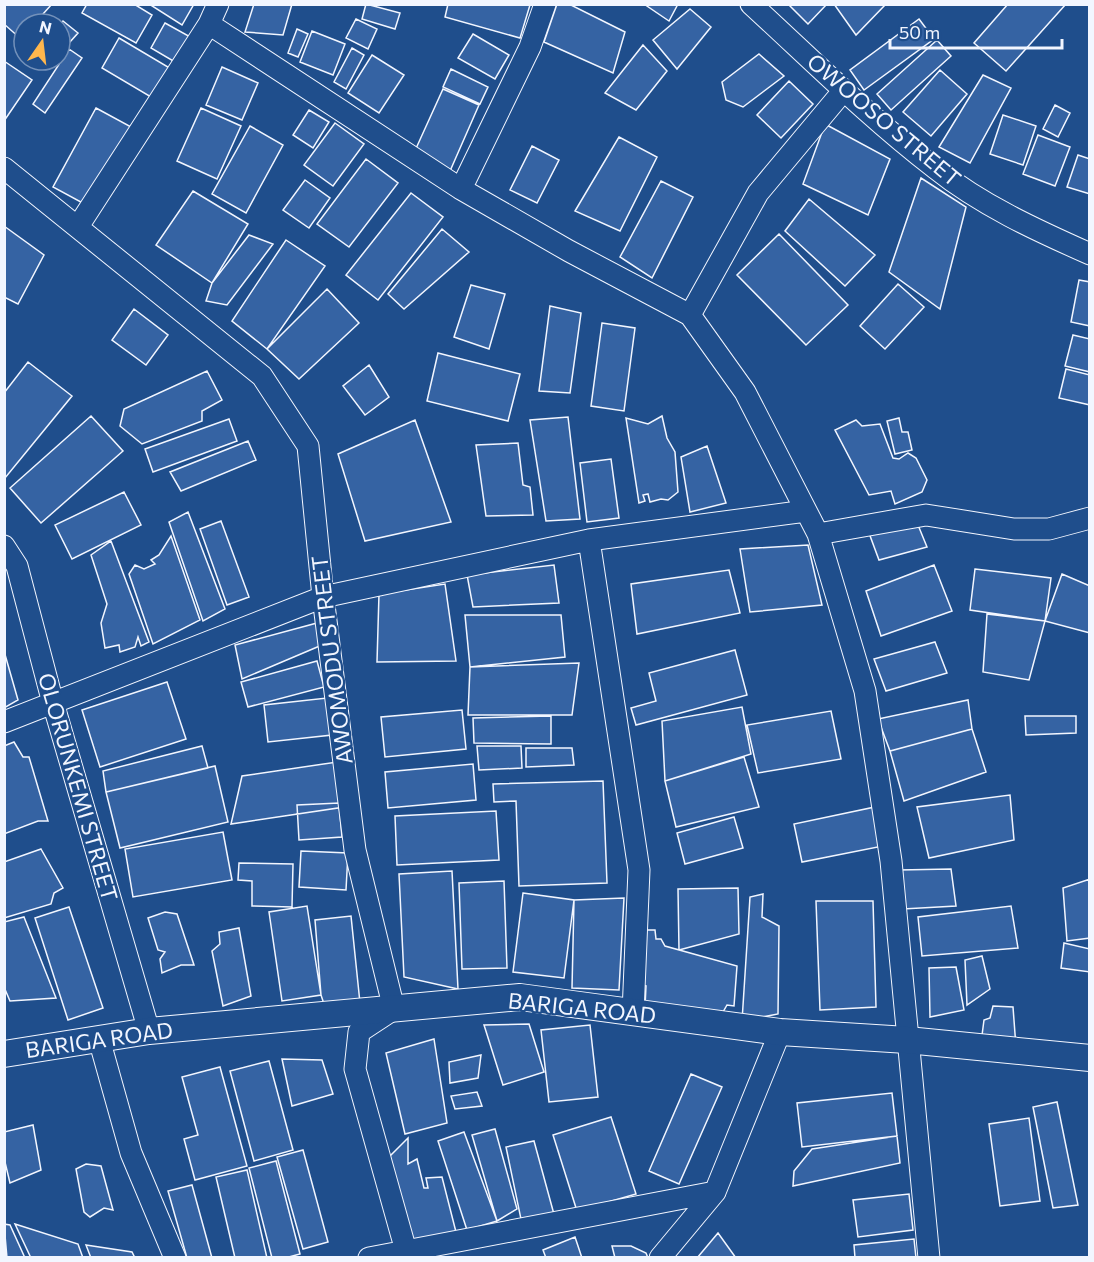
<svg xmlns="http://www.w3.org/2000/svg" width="1094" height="1262" font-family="Commissioner,sans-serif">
	<rect width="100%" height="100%" fill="#1f4e8c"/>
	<path fill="#3563a3" stroke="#f2f6ff" stroke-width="1.5" d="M4,4h48l-18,20h-10v11l-3,4 -17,-15z
		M87,4h47l18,11 -16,28 -54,-30z
		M149,4h45l-12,21z
		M254,4h38l-9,31 -38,-3z
		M366,4l34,9 -5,16 -33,-10z
		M448,4h79l3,1 -10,33 -75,-21z
		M557,4h12l56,28 -12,41 -69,-31z
		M644,4h34l-9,17z
		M788,4h39l-19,20z
		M834,4h52l-30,31z
		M1008,4h58l-60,67 -32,-28z
		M690,9l21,18 -34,42 -24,-29z
		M356,19l21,10 -9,20 -22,-11z
		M919,19l15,20 -70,51 -14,-20z
		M63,21l15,12 -18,20v-28z
		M165,23l29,16 -14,26 -29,-17z
		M297,29l11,5 -10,23 -10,-4z
		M312,31l33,13 -12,31 -33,-13z
		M473,34l36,21 -14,24 -37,-21z
		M119,38l54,32 -17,30 -54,-32z
		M937,40l14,16 -60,54 -14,-16z
		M643,45l24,26 -31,39 -31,-17z
		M352,48l12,7 -18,34 -12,-7z
		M69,49l13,9 -37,55 -12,-9z
		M759,54l25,22 -41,31 -17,-7 -4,-18z
		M372,55l32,20 -25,38 -31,-20z
		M4,61l28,19 -28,41z
		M222,67l36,16 -16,37 -36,-15z
		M451,69l37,18 -8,17 -37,-17z
		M940,70l27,24 -36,42 -28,-24z
		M983,75l28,13 -41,75 -31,-16z
		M789,81l24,23 -32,34 -24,-23z
		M443,89l36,16 -29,66 -37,-16z
		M1055,105l15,8 -12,24 -15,-8z
		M96,108l37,20 -43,79 -37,-20z
		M201,108l40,18 -24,53 -40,-18z
		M309,110l20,12 -16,26 -20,-13z
		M1003,115l33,11 -13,39 -33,-11z
		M335,123l29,21 -31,42 -29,-21z
		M825,124l65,35 -22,56 -65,-31z
		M250,126l33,19 -37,68 -34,-19z
		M1038,135l32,12 -15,39 -32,-12z
		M619,137l38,20 -37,74 -45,-20z
		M532,146l27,14 -22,43 -27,-13z
		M1078,155l12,4v35l-23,-7z
		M366,159l32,24 -49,64 -32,-23z
		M921,178l45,29 -26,102 -51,-37z
		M305,180l25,18 -21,30 -26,-18z
		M661,181l32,16 -41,81 -32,-21z
		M193,191l55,33 -36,59 -56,-38z
		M411,193l32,24 -65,83 -32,-25z
		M809,199l66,56 -30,31 -60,-55z
		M4,226l40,29 -26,49 -14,-7z
		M442,229l27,23 -65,57 -16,-15z
		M779,234l69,71 -42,40 -69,-70z
		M249,235l24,9 -46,61 -21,-4 6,-18z
		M286,240l39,26 -58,83 -35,-28z
		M1079,280l11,2v44l-19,-4z
		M898,284l26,23 -39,42 -25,-23z
		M471,285l34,9 -16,55 -35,-12z
		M327,289l32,34 -60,56 -32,-30z
		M550,306l31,7 -11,80 -31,-2z
		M134,309l34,26 -22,30 -34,-25z
		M602,323l33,5 -11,83 -33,-5z
		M1073,335l17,4v33l-25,-6z
		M438,353l82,21 -12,47 -81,-20z
		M28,362l44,34 -67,82 -1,-85z
		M369,365l20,32 -24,18 -22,-29z
		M1066,369l24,6v30l-31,-7z
		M207,371l15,29 -20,11v10l-60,23 -22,-18 4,-17z
		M91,416l32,35 -82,72 -31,-35z
		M662,416l5,22 8,14 3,40 -10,8 -7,-1 -11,3 -2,-8 -5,1 2,6 -6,2 -13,-85 22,6z
		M568,417l12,102 -34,2 -16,-101z
		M899,418l3,14h6l4,18 -17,4 -8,-33z
		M229,419l8,22 -84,31 -8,-23z
		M415,420l36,102 -86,19 -27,-87z
		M856,420l6,6 18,-2 13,34 6,1 9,-6 8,5 11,22 -5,12 -27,12 -4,-13 -22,4 -34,-65z
		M248,441l8,19 -75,31 -11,-19z
		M518,443l5,42 7,2 3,28 -47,1 -10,-71z
		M707,446l19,57 -36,9 -9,-55z
		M611,459l8,59 -32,4 -7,-59z
		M124,492l17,33 -69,34 -17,-34z
		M188,512l37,97 -22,12 -34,-99z
		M221,521l28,76 -22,8 -27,-76z
		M918,525l9,22 -48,13 -10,-27z
		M171,536l29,84 -47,24 -24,-70 6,-9 9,4 11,-5 -4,-4 8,-5z
		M111,541l38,101 -8,4 -3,-9 -3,10 -15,5 -1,-7 -14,3 -4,-25 6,-19 -16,-49z
		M808,545l14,60 -72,7 -10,-63z
		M554,565l5,38 -86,4 -6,-32z
		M934,565l18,46 -71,25 -15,-45z
		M975,569l76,9 -6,43 -75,-11z
		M729,570l11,43 -103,21 -6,-50z
		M1062,574l28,12v47l-45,-12z
		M445,584l11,77 -79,1 2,-68z
		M987,614l58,7 -16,59 -46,-8z
		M465,615h96l4,42 -95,10z
		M317,623l5,22 -80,34 -7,-34z
		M935,642l12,31 -61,18 -12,-32z
		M735,650l12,45 -111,30 -5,-17 25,-7 -7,-28z
		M4,651l14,49 -14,8z
		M317,661l7,26 -76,20 -7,-25z
		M579,663l-7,52h-104l2,-48z
		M167,682l19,57 -86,28 -18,-57z
		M327,698l5,37 -64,7 -4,-37z
		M968,700l4,29 -82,22 -12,-32z
		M742,707l9,47 -86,27 -3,-60z
		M462,710l4,39 -81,8 -4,-40z
		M831,711l10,48 -83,14 -11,-48z
		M551,716v28l-77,-1 -1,-25z
		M1025,716h51v17l-50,2z
		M972,729l14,43 -82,29 -14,-50z
		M14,742l9,15h6l19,64h-10l-34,13v-88z
		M202,746l6,22 -102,24 -3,-21z
		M477,746h44l1,22 -43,2z
		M526,748h46l2,17 -48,2z
		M744,757l15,50 -83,20 -11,-46z
		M344,761l7,45 -120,18 11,-48z
		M473,764l3,36 -88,8 -3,-36z
		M215,766l13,56 -108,26 -14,-56z
		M603,781l4,102 -88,3 -3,-85 -22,1 -1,-18z
		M1010,795l4,45 -85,18 -12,-51z
		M339,803l3,34 -43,3 -2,-35z
		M875,807l8,39 -81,16 -8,-38z
		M496,811l3,49 -102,5 -2,-49z
		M734,817l9,31 -58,16 -8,-31z
		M223,832l9,48 -99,17 -8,-48z
		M41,849l22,39 -9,5 -3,11 -47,14v-56z
		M301,851l47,2 -2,37 -47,-3z
		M239,863l54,1 -1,43 -40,-1v-25l-14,-1z
		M951,869l5,37 -53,3 -4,-39z
		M452,871l6,118 -54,-12 -5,-103z
		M1090,879v59l-23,3 -4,-53z
		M504,881l3,87 -45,1 -3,-86z
		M738,888l1,46 -60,16 -1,-61z
		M523,893l51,7 -10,78 -51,-6z
		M763,894l-1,23 17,9 -1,88 -36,7 8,-124z
		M624,898l-5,92 -47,-2 2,-88z
		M816,901h57l3,106 -56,3z
		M307,906l14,89 -39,6 -13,-89z
		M1011,906l7,42 -96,8 -4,-39z
		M69,907l34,101 -35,12 -33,-102z
		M165,912l12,2 17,51h-13l-19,8 -2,-14 5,-7 -7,-2 -10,-32z
		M351,916l9,87 -35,4 -4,-12 -6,-75z
		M24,917l32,81 -46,3 -6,-14v-65z
		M239,928l12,68 -28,10 -11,-55 8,-7 -1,-12z
		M643,930h12l1,9h5l4,7 72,20 -3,40 -7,-1 -4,7 -78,-5 1,-21 -6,-1z
		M1064,943l26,6v23l-29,-4z
		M982,956l8,33 -23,16 -2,-45z
		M956,967l8,43 -34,7 -1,-49z
		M993,1006l20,1 3,40 -35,-4 3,-23 6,-2z
		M529,1024l15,48 -41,13 -19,-60z
		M590,1025l8,72 -49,5 -8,-72z
		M434,1039l13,84 -42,11 -19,-81z
		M481,1055l-3,23 -28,5 -1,-21z
		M282,1059l40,1 11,34 -41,12z
		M269,1061l24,89 -39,11 -24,-90z
		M220,1067l27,99 -52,14 -11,-41 14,-4 -16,-58z
		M691,1074l31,13 -43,97 -30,-13z
		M477,1092l5,14 -27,3 -4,-13z
		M892,1093l5,43 -95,11 -5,-44z
		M1057,1102l21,103 -25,3 -20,-101z
		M611,1117l25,77 -59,17 -24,-76z
		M1029,1118l11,83 -40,5 -11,-82z
		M33,1125l8,45 -31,13 -6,-25v-26z
		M495,1129l22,80 -20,12 -25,-86z
		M464,1132l33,89 -30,9 -29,-89z
		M897,1136l3,27 -107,23 1,-15 18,-22z
		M408,1138v26l9,-5 7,29h4l-2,-10 16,-1 14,55 -47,14 -24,-85z
		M534,1141l21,77 -33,6 -16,-77z
		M303,1150l25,92 -25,7 -26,-92z
		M276,1161l24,93 -15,4h-13l-23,-90z
		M86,1164l15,2 12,44 -9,-2 -14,9 -6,-5 -8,-43z
		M247,1170l20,88h-32l-19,-81z
		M192,1185l20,73h-25l-19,-67z
		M909,1194l4,36 -55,7 -5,-37z
		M4,1224l6,1 15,33h-18z
		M15,1224l63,20 5,14h-52z
		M718,1233l18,25h-39z
		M575,1237l7,21h-36l-3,-8z
		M914,1239l2,19h-61l-1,-13z
		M86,1245l46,7 3,6h-44z
		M612,1246h19l15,7 2,5h-33z"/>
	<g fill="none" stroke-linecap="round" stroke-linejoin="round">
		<defs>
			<path id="minor" d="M751,4c61,56 119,114 184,164 46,37 101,62 155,86
				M209,24l252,165 108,62 121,64 55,77 73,142 47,157 26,170 38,397
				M4,168l258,208 46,70 15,151 32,253 39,159 -35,23 -4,37 53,189
				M461,189l69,-142 15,-43
				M79,225l130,-201 9,-20
				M690,315l68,-122 86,-103
				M818,534l108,-19 88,14h35l41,-11
				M589,540l50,330 -6,143
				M4,546l13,20 36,137 96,328
				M4,722l319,-125 266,-57 217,-29
				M99,1039l32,114 44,105
				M369,1258l346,-66
				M660,1258l55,-66 65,-160"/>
			<path id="tertiary" d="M4,1054l145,-23 371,-34 260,35 127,8 183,18"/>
		</defs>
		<use href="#minor" stroke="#f2f6ff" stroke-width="23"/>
		<use href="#tertiary" stroke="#f2f6ff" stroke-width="28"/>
		<use href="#minor" stroke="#1f4e8c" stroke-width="21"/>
		<use href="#tertiary" stroke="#1f4e8c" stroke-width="26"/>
	</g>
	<g text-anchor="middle" stroke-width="4.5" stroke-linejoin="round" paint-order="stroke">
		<g font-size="22" fill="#f2f6ff" stroke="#1f4e8c">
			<text transform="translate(884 120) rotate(40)" y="8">OWOOSO STREET</text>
			<text transform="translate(332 660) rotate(-97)" y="8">AWOMODU STREET</text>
			<text transform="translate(78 787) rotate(74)" y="8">OLORUNKEMI STREET</text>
			<text transform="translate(582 1008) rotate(6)" y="8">BARIGA ROAD</text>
			<text transform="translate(99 1040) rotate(-8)" y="8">BARIGA ROAD</text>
		</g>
	</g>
	<rect width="1094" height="1262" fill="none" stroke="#f2f6ff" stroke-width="12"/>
	<g transform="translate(42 42) rotate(14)"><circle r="28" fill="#1f4e8c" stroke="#7391ba" stroke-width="1.5"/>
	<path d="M0-4.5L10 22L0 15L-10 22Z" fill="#ffb74d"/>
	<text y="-9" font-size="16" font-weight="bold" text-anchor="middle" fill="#f2f6ff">N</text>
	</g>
	<path d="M890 39v9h172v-9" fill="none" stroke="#f2f6ff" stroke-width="3"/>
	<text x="899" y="39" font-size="18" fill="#f2f6ff" stroke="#1f4e8c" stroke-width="4.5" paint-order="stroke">50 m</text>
</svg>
